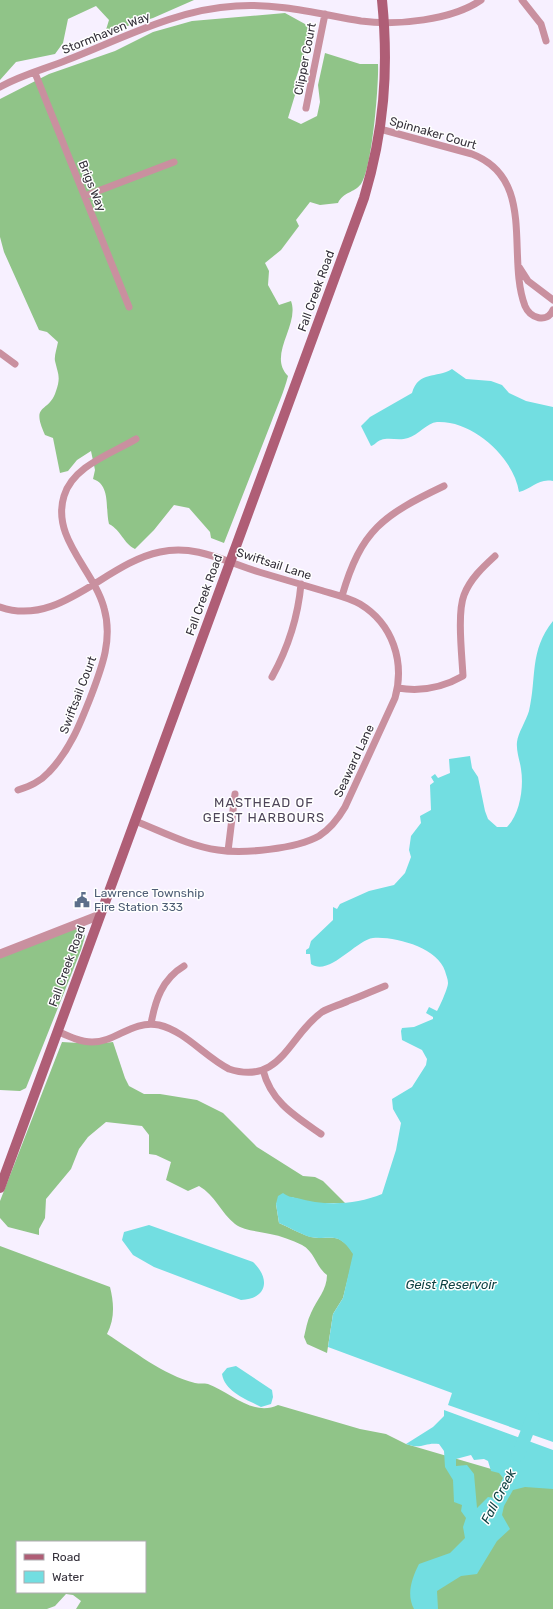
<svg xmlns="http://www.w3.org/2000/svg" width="553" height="1609" font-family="Rubik,sans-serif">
	<rect width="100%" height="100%" fill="#f7f0ff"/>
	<path fill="#90c488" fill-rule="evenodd" d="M0,0h194l-41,18 -48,15 4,-13 -13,-14 -28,13 -5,24 -8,11 -39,8 -16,18z
		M285,13l20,11 7,7 -17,50v14l-7,23 13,6 16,-8 3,-14 -2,-17 7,-32 35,11h18c1,21 -6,105 -17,120 -7,9 -18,8 -23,19l-18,2 -10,-3 -14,18 3,6 -18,24 -16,13 4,8 -1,14 11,20 12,-4c9,24 -24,54 -3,75 -4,16 -11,31 -17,47l-47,120 -13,-5 -1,-6 -21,-24 -15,-3 -20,25 -19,19c-12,-6 -13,-18 -26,-25 -4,-16 2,-39 -16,-45l2,-9 -4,-19 -14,9 -9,11 -8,2 -7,-35 -8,-3c-15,-33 4,-21 11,-44 5,-14 2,-17 -1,-30 -1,-5 2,-13 3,-19l-11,-10 -8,-2 -35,-78 -4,-15v-138l49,-25 66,-23 38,-19 39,-11z
		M80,927l5,9 -4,14 -55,138 -6,3 -20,-1v-133z
		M62,1042l33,2 18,-2 12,36 4,8 15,8h16l37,6 26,13 34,34 46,29 12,1 8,4 22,22h-33l-21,-6 -12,2 -3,5 3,19c10,4 21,11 32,14 22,4 26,-7 43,17l-11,44 -10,16 -6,39 -20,-9 -3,-7c2,-8 3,-16 7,-24 6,-14 16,-23 16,-38 -11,-8 -12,-23 -25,-30 -10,-5 -21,-9 -32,-11 -11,-3 -26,-3 -35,-10 -14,-11 -20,-29 -36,-38l-11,5 -22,-11 5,-18 -15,-7 -7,-1v-19l-7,-9 -36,-4 -18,15 -9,12 -8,20 -25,30 -1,19 -6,11v6l-31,-8 -8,-9v-17z
		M0,1246l110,41c4,16 5,32 -3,47 27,17 56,41 88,49 4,1 9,0 13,1 22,8 45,33 70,21l82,24 26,5 20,10 147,43v122h-477l5,-8 -8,-6 -7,-1 -11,12 -8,3h-47zM17,1542h128v50h-128z"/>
	<path fill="#72dee1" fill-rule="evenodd" d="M452,369l14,10 25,2 11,4 7,8 17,8 27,6v74c-15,-3 -21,8 -34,11 -5,-34 -46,-72 -82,-70 -10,1 -19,13 -29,16 -9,3 -19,-1 -27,2 -4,1 -6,5 -10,6l-10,-20 9,-9 42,-24c7,-23 24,-14 40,-24z
		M553,621v821l-105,-37 4,-12 -124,-46 5,-33 10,-16 10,-44c-16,-24 -21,-13 -43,-17 -10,-3 -21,-10 -31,-14l-3,-19 2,-8 5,-3c5,4 9,4 14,5 27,8 58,7 85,-4l14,-44 5,-27 -8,-14 -1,-10 20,-12 14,-22 1,-6 -5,-9 -20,-10 -1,-9 1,-3 12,-1 19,-8v-2l-7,-4 3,-6 8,4c3,-5 11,-23 11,-28 0,-4 -2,-8 -3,-12 -7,-23 -50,-35 -72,-33 -17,2 -44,39 -62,26l-1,-10h-4v-4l3,-2 2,-7 22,-21v-13l4,2 3,-5 29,-13 25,-6 11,-12 6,-16 -2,-7 2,-14 10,-13 -1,-7 11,-6 -1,-25 4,-3 -3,-5 4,-3 3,4 12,-5 -1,-14 21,-3 2,12 6,9 7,34 3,8 9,8h10c13,-13 17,-40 14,-58 -1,-8 -5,-18 -4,-27 1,-9 9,-21 12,-31 8,-34 0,-60 24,-90z
		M149,1225l104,37c18,17 14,37 -12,38l-87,-33 -21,-12 -11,-15 2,-8z
		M236,1366l36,24 1,7 -2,7 -10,3c-15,-8 -36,-15 -39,-33l5,-6z
		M444,1410l109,40v39l-28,-2 -12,3 -9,16 -2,9 8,14 -13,12 -20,33 -16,2 -24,15 1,18h-24c-8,-15 -2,-31 5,-45l31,-11 15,-15 -2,-11 3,-9 -5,-7 1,-6 -8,-3 -1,-22 -8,-13 -1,-16 -5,-7c-15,-2 -17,6 -33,0l27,-17 11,-11zM471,1455l3,5 10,-1 4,2 3,10 8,2 4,5 -9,20 -6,-1 -11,11 -3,-34 -7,-9 -11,1v-7z"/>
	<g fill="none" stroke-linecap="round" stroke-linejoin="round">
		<path stroke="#72dee1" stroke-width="13" d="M518,1455l15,-38"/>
		<path stroke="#c9909f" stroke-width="7" d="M522,0l19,24 5,17
			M35,73l94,234
			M0,87c21,-12 45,-18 67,-27 54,-21 110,-51 169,-54 43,-3 83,8 125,15 36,5 91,-1 120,-21
			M306,108l19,-94
			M380,129l92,25c65,25 34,102 53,152 5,12 22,18 28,4
			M85,196l89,-34
			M519,267l9,14 25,19
			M0,353l15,11
			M342,596c19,-66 41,-81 102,-110
			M0,607c60,21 105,-44 160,-55 36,-8 66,10 99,20 20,6 41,12 61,18 13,4 28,7 40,14 33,20 45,58 35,94l-50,109c-7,12 -15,22 -26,29 -23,13 -76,18 -101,14 -29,-4 -57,-19 -83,-29
			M272,677c16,-29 26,-60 29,-93
			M398,688c24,4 44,0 65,-12 -1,-20 -6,-63 1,-81 6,-16 19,-28 31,-39
			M18,790c12,-4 22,-8 31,-18 21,-22 31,-48 42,-76 11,-29 22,-57 13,-88 -10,-38 -53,-70 -40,-112 9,-30 47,-42 72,-57
			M228,851l7,-57
			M151,1024c4,-23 11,-45 33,-58
			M57,1031c11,5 23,11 35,11 25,0 39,-22 67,-17 26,6 46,32 70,44 52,17 60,-34 93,-57 8,-5 18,-7 26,-11 12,-4 24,-10 37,-15
			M263,1070c8,32 32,46 58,64"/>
		<path stroke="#c9909f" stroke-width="9" d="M0,954l100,-39"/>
		<path stroke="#af5e76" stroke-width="10" d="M0,1188l364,-990c20,-67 25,-128 18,-198"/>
	</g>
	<defs>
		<symbol id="civic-bare" viewBox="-9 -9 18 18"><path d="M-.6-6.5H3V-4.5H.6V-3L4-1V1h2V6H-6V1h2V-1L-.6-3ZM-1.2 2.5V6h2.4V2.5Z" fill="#5c6f8a" stroke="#fff" stroke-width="2.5" paint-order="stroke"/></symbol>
	</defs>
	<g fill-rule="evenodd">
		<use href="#civic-bare" x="71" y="889" width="22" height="22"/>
	</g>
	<g text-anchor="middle" stroke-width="3" stroke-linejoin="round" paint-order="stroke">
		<g font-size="12" fill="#34303a" stroke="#fff">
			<text transform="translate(106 33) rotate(-22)" y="4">Stormhaven Way</text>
			<text transform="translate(305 59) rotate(-79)" y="4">Clipper Court</text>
			<text transform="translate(433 133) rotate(16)" y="4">Spinnaker Court</text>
			<text transform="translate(92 186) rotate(68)" y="4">Brigs Way</text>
			<text transform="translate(316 291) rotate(-70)" y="4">Fall Creek Road</text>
			<text transform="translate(274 564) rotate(18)" y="4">Swiftsail Lane</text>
			<text transform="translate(204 595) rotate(-70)" y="4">Fall Creek Road</text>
			<text transform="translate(78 695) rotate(-69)" y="4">Swiftsail Court</text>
			<text transform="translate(354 761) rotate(-65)" y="4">Seaward Lane</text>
			<text transform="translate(67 966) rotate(-70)" y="4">Fall Creek Road</text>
		</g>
		<g font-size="12" fill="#4e5e75" stroke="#fff" text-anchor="start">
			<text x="94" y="897">Lawrence Township<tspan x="94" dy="14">Fire Station 333</tspan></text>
		</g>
		<g font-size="13" letter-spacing="1" fill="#4f465a" stroke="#fff">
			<text x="264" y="807">MASTHEAD OF<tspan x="264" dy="15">GEIST HARBOURS</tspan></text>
		</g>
		<g font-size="13" font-style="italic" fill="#0f4243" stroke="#fff">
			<text x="451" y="1289">Geist Reservoir</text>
			<text transform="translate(498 1496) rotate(-62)" y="5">Fall Creek</text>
		</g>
	</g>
	<rect x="16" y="1541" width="130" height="52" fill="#ffffff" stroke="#aeacb0"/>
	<rect x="24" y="1554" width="20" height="6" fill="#af5e76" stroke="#aeacb0"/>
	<text x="52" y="1561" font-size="12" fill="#34303a">Road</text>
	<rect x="24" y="1571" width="20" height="12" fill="#72dee1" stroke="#aeacb0"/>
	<text x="52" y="1581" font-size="12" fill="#34303a">Water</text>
</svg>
